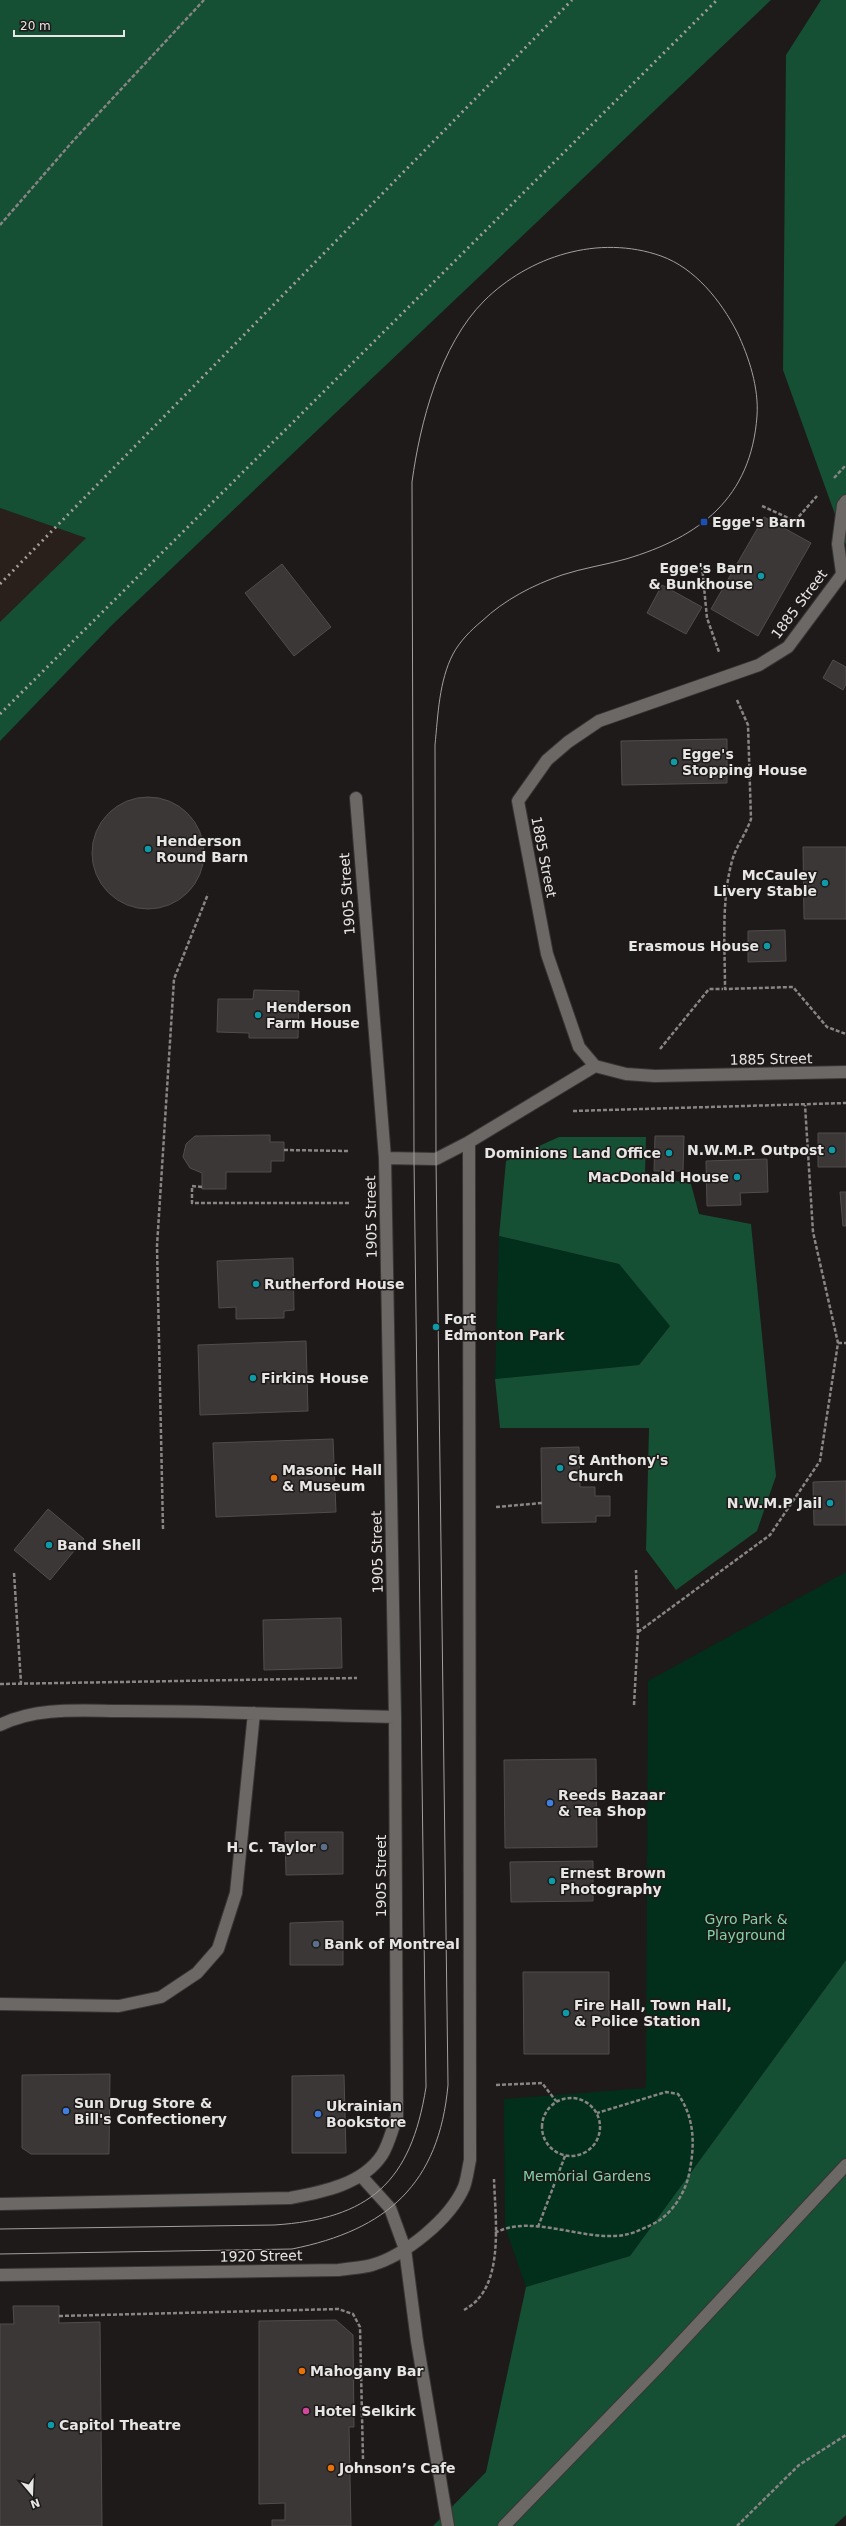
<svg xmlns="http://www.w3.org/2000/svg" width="846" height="2526" font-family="'DejaVu Sans',sans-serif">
	<rect width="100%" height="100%" fill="#1d1a19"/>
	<path fill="#29201c" d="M0,508l86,30 -86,84z"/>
	<path fill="#012f1b" d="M499,1236l120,28 51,62 -31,39 -144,14z
		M846,1572v388l-216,296 -104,31 -21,-60 -1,-128 142,-11 2,-407z"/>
	<path fill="#154f34" d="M0,0h771l-659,625 -112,116v-119l86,-84 -86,-30z
		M821,0h25v545l-63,-175 3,-315z
		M559,1137h87l-1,37 46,10 8,30 52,10 25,252 -19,55 -81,59 -30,-40 3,-122h-149l-5,-49 144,-14 31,-39 -51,-62 -120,-28 7,-75z
		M846,1960v555l-12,11h-401l53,-54 40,-185 104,-31z"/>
	<path fill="#3b3736" stroke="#514d4c" d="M764,517l47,26 -53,93 -47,-27z
		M282,564l49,63 -37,29 -49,-63z
		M662,585l40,22 -16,27 -39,-21z
		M833,660l13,7v17l-3,6 -20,-12z
		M727,739v44l-105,2 -1,-44z
		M92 853a56 56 0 1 1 112 0a56 56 0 1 1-112 0Z
		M803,847h43v72h-42z
		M785,930l1,31 -38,1v-31z
		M254,990l45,1 -1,47h-49v-5l-32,-1 1,-33h35z
		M818,1133h28v34h-28z
		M270,1135v7h14v19h-13v11h-45v17h-24v-16l-12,-5 -7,-11 3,-13 9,-8z
		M655,1136h29l-1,35h-29z
		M767,1159l1,33 -28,1 1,12 -34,1 -1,-45z
		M840,1192h6v34h-3z
		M293,1258l1,52 -10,1v7l-48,1v-12l-17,1 -2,-47z
		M306,1341l2,70 -108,4 -2,-70z
		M333,1439l3,73 -120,5 -3,-74z
		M579,1447l1,40h15v9h15v20h-14v6l-54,1 -1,-75z
		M846,1481v44h-32l-1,-43z
		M48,1509l36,30 -34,41 -36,-30z
		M341,1618l1,50 -78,2 -1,-50z
		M596,1759l1,88 -92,1 -1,-88z
		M285,1832h58v42l-57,1z
		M593,1861v40l-82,1 -1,-40z
		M343,1921v44h-53v-42z
		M523,1972h86v82h-85z
		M110,2074l-1,80h-78l-9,-6v-73z
		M344,2075l2,78h-54v-77z
		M13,2306h46v17l41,-1 2,204h-102v-202h14z
		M336,2320l17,15 1,92h-5l2,99h-79v-6h13v-17l-26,1v-183z"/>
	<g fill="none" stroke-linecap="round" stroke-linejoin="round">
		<defs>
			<path id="lane" d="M362,2177l28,31 15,41 12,92 31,185
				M504,2526l156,-161 186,-200"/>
			<path id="street" d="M846,569l-58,78 -29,18 -160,56 -31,21 -21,18 -29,41 29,153 32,93 16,19 31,8 29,2 191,-4
				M842,573l-4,-29 5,-39 3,-4
				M385,1158l51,1 33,-17
				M0,1725c37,-19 84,-14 125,-14 90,0 180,4 270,6
				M0,2004l119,2 42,-9 36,-24 21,-24 18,-56 18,-180
				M0,2204l290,-6c33,-6 73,-14 92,-43 7,-11 10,-26 15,-38l-2,-400 -10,-559 -29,-360
				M0,2275l339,-5c11,-2 23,-2 33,-5 34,-10 78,-46 92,-78 3,-8 4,-18 6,-27l-1,-1018 126,-76"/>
		</defs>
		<use href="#lane" stroke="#383636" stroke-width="14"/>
		<use href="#street" stroke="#383636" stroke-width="14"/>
		<path stroke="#888584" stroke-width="2.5" stroke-dasharray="4 2" stroke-linecap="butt" d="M0,225l73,-84 131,-141
			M834,478l12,-13
			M762,506l33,15 22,-25
			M702,566l5,52 12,34
			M737,700l11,25 3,94c-5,15 -15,27 -19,42 -11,41 -7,85 -7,128l68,-2 34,40 19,7
			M660,1049l49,-60h14
			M573,1111l273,-8
			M284,1150l66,1
			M202,1187l-10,-1v17h158
			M838,1343h8
			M496,1507l46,-4
			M163,1529l-6,-283 17,-267 34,-85
			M14,1573l7,110
			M638,1632l132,-97 50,-74 18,-118 -25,-111 -8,-127
			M0,1684l357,-6
			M634,1705l4,-73 -2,-62
			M496,2085l46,-2 14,18
			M542 2127a29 29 0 1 1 58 0a29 29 0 1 1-58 0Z
			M538,2227l27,-71
			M495,2233c35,-20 90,9 129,2 11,-2 26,-9 36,-15 16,-12 27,-31 30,-51 5,-27 4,-52 -12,-75l-12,-2 -69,21
			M464,2310c5,-3 11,-7 14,-11 25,-27 17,-86 16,-120
			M59,2316l279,-7 15,5 7,13 3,132
			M737,2526l62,-61 47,-30"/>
		<use href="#lane" stroke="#6c6866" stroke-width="12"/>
		<use href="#street" stroke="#6c6866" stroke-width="12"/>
		<path stroke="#a29f9e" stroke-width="1" d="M0,2229l274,-4c96,-6 137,-43 152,-138l-12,-927 -2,-678c8,-59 28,-137 72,-181 45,-45 115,-67 177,-45 34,12 60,45 76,76 12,25 22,56 20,84 -6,82 -57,121 -131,143 -21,6 -43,9 -64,16 -29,10 -58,25 -80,46 -11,9 -22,20 -29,33 -14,27 -15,61 -18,91l1,414 12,926c-9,99 -61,145 -156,164l-292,5"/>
		<path stroke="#a29f9e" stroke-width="3" stroke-dasharray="2 4" stroke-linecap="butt" d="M0,584l572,-584
			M0,714l717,-714"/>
	</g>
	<rect fill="#1a4fb4" stroke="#1d1a19" stroke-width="1.5" x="700" y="518" width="8" height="8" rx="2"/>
	<g fill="#0f9aa8" stroke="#1d1a19" stroke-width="1.5">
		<circle cx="761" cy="576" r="4"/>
		<circle cx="674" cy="762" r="4"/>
		<circle cx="148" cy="849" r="4"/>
		<circle cx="825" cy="883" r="4"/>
		<circle cx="767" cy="946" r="4"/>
		<circle cx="258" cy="1015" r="4"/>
		<circle cx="832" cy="1150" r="4"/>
		<circle cx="669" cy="1153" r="4"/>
		<circle cx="737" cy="1177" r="4"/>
		<circle cx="256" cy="1284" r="4"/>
		<circle cx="436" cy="1327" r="4"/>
		<circle cx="253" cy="1378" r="4"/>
		<circle cx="560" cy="1468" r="4"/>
		<circle cx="830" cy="1503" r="4"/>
		<circle cx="49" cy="1545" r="4"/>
		<circle cx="552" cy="1881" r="4"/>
		<circle cx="566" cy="2013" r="4"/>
		<circle cx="51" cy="2425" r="4"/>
	</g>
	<g fill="#e8710a" stroke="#1d1a19" stroke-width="1.5">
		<circle cx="274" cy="1478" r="4"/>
		<circle cx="302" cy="2371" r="4"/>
		<circle cx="331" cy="2468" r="4"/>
	</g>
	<g fill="#3f7fe0" stroke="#1d1a19" stroke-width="1.5">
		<circle cx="550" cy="1803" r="4"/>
		<circle cx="66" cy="2111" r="4"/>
		<circle cx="318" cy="2114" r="4"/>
	</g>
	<g fill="#5c6f8a" stroke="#1d1a19" stroke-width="1.5">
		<circle cx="324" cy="1847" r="4"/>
		<circle cx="316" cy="1944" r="4"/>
	</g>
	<circle fill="#d1479c" stroke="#1d1a19" stroke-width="1.5" cx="306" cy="2411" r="4"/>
	<g text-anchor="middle" stroke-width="3" stroke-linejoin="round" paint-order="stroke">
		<g font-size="14" font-weight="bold" fill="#e8e6e5" stroke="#1d1a19" text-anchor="start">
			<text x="712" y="527">Egge's Barn</text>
			<text x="753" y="573" text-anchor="end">Egge's Barn<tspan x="753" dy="16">&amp; Bunkhouse</tspan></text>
			<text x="682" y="759">Egge's<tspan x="682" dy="16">Stopping House</tspan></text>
			<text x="156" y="846">Henderson<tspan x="156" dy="16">Round Barn</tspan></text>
			<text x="817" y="880" text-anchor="end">McCauley<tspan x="817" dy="16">Livery Stable</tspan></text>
			<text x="759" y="951" text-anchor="end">Erasmous House</text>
			<text x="266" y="1012">Henderson<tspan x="266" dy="16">Farm House</tspan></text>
			<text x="824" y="1155" text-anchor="end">N.W.M.P. Outpost</text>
			<text x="661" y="1158" text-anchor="end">Dominions Land Office</text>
			<text x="729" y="1182" text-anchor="end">MacDonald House</text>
			<text x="264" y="1289">Rutherford House</text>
			<text x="444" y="1324">Fort<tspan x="444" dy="16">Edmonton Park</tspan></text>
			<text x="261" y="1383">Firkins House</text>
			<text x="568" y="1465">St Anthony's<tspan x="568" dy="16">Church</tspan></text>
			<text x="282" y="1475">Masonic Hall<tspan x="282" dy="16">&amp; Museum</tspan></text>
			<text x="822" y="1508" text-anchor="end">N.W.M.P Jail</text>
			<text x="57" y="1550">Band Shell</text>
			<text x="558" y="1800">Reeds Bazaar<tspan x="558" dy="16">&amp; Tea Shop</tspan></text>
			<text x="316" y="1852" text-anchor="end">H. C. Taylor</text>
			<text x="560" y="1878">Ernest Brown<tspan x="560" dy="16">Photography</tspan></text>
			<text x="324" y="1949">Bank of Montreal</text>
			<text x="574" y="2010">Fire Hall, Town Hall,<tspan x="574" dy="16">&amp; Police Station</tspan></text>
			<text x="74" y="2108">Sun Drug Store &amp;<tspan x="74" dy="16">Bill's Confectionery</tspan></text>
			<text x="326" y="2111">Ukrainian<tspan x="326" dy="16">Bookstore</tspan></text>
			<text x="310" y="2376">Mahogany Bar</text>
			<text x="314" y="2416">Hotel Selkirk</text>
			<text x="59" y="2430">Capitol Theatre</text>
			<text x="339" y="2473">Johnson’s Cafe</text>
		</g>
		<g font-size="14" fill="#e8e6e5" stroke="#1d1a19">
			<text transform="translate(799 604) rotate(-53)" y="5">1885 Street</text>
			<text transform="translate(544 857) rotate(79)" y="5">1885 Street</text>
			<text transform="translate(347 894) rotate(-94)" y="5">1905 Street</text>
			<text transform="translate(771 1059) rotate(-1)" y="5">1885 Street</text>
			<text transform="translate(371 1217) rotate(-91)" y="5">1905 Street</text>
			<text transform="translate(377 1552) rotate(-91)" y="5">1905 Street</text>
			<text transform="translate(381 1876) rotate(-90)" y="5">1905 Street</text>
			<text transform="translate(261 2256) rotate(-1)" y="5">1920 Street</text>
		</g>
		<g font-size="14" fill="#7fd3a5" stroke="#1d1a19">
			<text x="746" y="1924">Gyro Park &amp;<tspan x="746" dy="16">Playground</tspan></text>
			<text x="587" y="2181">Memorial Gardens</text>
		</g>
	</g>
	<g transform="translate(32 2494) rotate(161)" stroke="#1d1a19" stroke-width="3" paint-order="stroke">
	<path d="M0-3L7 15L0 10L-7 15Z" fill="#e8e6e5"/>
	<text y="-6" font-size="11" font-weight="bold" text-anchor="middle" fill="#e8e6e5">N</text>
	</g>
	<path d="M14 30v6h110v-6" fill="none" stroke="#e8e6e5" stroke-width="2"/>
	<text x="20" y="30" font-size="12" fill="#e8e6e5" stroke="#1d1a19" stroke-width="3" paint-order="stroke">20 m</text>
</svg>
